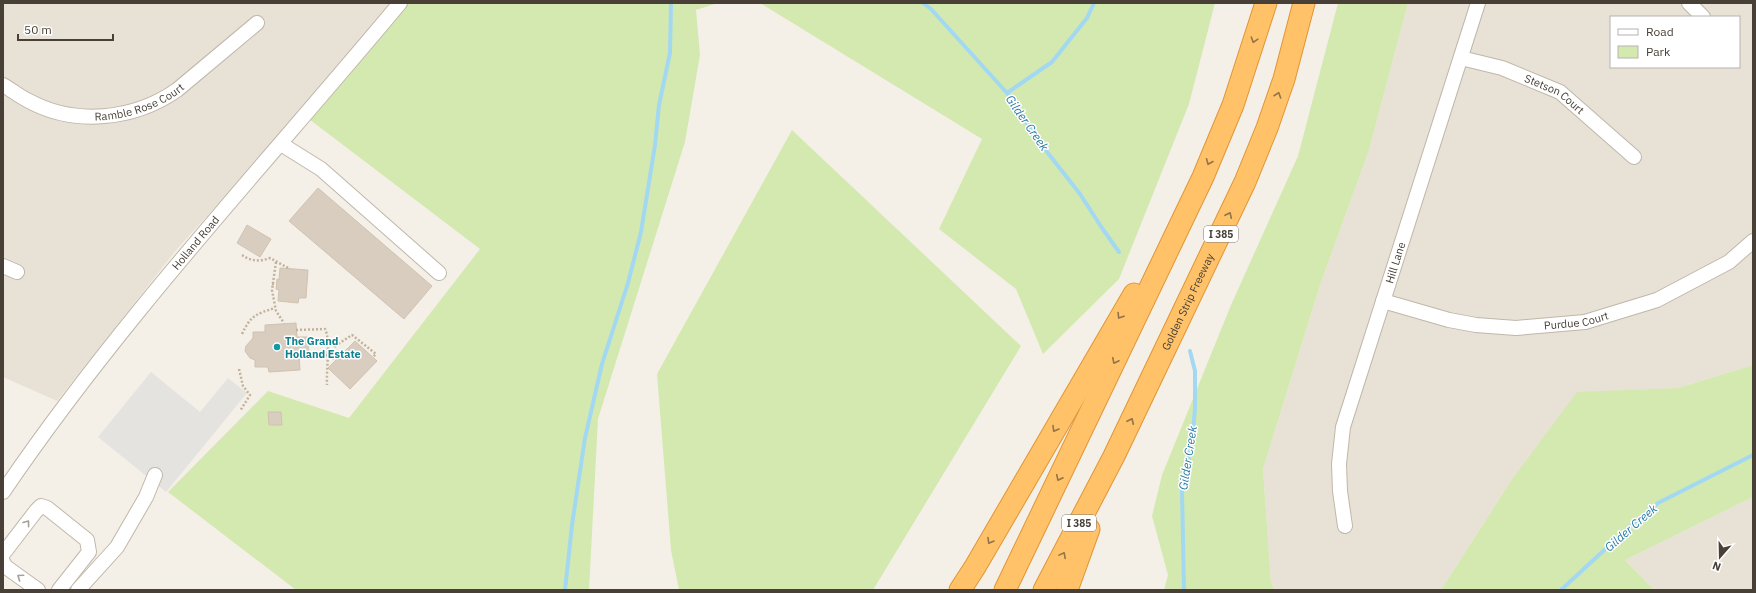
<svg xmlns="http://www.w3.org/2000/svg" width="1756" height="593" font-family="'IBM Plex Sans',sans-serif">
	<rect width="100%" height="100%" fill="#f4f0e8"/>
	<path fill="#e8e1d6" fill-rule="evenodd" d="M3,3h395l-97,110 -124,136 -120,152 -54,-24z
		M1408,3h345v362l-75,23 -101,5 -65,86 -71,111h-166l-4,-8 -8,-113 57,-184 49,-135zM1611,17h128v50h-128z
		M1753,497v93h-99l-29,-30z"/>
	<path fill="#d4e9b0" d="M398,3h320l-22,7 4,45 -15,87 -87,277 -9,171h-293l-128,-98 100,-101 81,27 131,-169 -179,-136z
		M760,3h455l-26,101 -70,175 -76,75 -27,-65 -77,-60 43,-90z
		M1338,3h70l-39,147 -49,135 -57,184 8,113 4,8h-111l4,-15 -16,-59 10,-41 69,-170 67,-149z
		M792,130l229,216 -148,244h-194l-8,-40 -14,-176z
		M1753,365v132l-128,63 29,30h-213l71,-111 65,-87 101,-4z"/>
	<path fill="#e5e3e0" d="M151,372l49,40 28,-34 19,15 -81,99 -68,-55z"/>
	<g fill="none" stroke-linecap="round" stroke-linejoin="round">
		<path stroke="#a3d8f2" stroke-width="4" d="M923,3l8,6 76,84 33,50 40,51 22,34 17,24
			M1007,93l45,-31 35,-44 7,-15
			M565,590l7,-65 13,-87 17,-74 26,-81 13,-51 14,-87 4,-40 11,-52 1,-50
			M1184,590l-2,-100 10,-47 3,-35v-37l-5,-20
			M1561,590l66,-61 31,-26 95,-48"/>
	</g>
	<path fill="#d9cdc0" stroke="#d1c2b0" d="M318,188l114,98 -28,33 -115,-98z
		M247,225l24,14 -11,18 -23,-14z
		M280,268l28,2 -2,28h-7l-1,5 -20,-2 1,-11 -3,-1 1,-10 2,1z
		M296,323l1,14h11l1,18h-10l1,15 -31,2 -1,-5h-13v-7l-5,-2 -5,-7 1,-5 7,-8v-6h12v-7z
		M355,341l22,20 -27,28 -22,-21z
		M268,412h13l1,13h-13z"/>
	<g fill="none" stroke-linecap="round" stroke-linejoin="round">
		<defs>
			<g id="minor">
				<path d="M1689,3l14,14"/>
				<path id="s1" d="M1461,58l41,10 58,24 74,65"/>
				<path id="s2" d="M3,85c9,5 17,12 26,16 46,25 105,19 148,-11l80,-67"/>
				<path d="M281,144l40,25 118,104"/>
				<path d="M3,266l14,6"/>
				<path id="s3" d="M1383,301l66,19 27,5 40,3 69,-6 72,-22 72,-38 24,-21"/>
				<path id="s4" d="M3,492c118,-174 263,-328 397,-489"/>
				<path id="s5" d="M1345,526l-5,-35 -1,-27 4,-37 135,-424"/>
				<path d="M3,554l33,-43 5,-5 6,2 40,32 2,12 -30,38"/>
				<path d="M3,562l3,5 32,23"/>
				<path d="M78,590l39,-43 29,-50 9,-22"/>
			</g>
			<g id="highway">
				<path d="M960,590l15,-23 159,-273"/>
				<path d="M1005,590l198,-413 30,-72 33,-102"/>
				<path id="s6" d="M1044,590l70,-134 131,-274 22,-54 17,-49 20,-76"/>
				<path d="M1067,590l22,-61"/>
			</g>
		</defs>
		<use href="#minor" stroke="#c0b7aa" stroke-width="16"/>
		<use href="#highway" stroke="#e19535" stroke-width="23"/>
		<path stroke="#c2b29b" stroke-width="2.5" stroke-dasharray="2 2" stroke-linecap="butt" d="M242,255c8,6 18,7 28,3l20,11
			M276,262l-4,28 4,21 8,12
			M272,284h4
			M296,330l29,-1c6,12 1,41 2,56
			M242,334c9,-19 14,-20 33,-26
			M328,341l7,5 -2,6 -6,3 9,5
			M335,346l17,-11 24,19 -3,3
			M239,369l4,17 7,9 -10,16"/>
		<use href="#minor" stroke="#fff" stroke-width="14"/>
		<use href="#highway" stroke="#ffc268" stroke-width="21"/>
	</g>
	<defs><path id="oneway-chevron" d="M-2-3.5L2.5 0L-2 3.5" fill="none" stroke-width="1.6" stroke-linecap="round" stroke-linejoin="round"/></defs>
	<g stroke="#91744a">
		<use href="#oneway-chevron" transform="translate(1254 40) rotate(107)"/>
		<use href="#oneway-chevron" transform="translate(1278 95) rotate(-71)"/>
		<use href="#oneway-chevron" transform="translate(1209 162) rotate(113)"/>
		<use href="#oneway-chevron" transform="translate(1229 215) rotate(-65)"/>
		<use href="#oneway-chevron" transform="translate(1120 316) rotate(122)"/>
		<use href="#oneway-chevron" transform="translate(1115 361) rotate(116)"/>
		<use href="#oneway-chevron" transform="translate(1131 421) rotate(-65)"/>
		<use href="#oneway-chevron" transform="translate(1055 429) rotate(120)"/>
		<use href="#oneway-chevron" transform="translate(1059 478) rotate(116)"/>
		<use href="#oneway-chevron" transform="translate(990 541) rotate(120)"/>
		<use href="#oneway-chevron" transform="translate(1063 555) rotate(-62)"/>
	</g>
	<g stroke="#a4a09a">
		<use href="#oneway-chevron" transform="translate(27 523) rotate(-53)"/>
		<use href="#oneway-chevron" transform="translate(20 577) rotate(-145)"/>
	</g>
	<circle fill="#0f9aa8" stroke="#fff" stroke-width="1.5" cx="277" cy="347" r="4"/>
	<g text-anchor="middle" stroke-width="3" stroke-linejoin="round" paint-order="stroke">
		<g fill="#fff" stroke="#7f7972" stroke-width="1">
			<rect x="1204" y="226" width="34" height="16" rx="3"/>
			<rect x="1062" y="515" width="34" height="16" rx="3"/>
		</g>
		<g font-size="10" font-weight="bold" fill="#484036">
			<text x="1221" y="238">I 385</text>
			<text x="1079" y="527">I 385</text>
		</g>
		<g font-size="11" fill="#484036" stroke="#fff">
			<text dy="4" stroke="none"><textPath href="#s1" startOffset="101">Stetson Court</textPath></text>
			<text dy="4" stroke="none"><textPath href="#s2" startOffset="146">Ramble Rose Court</textPath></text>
			<text dy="4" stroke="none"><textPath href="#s4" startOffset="315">Holland Road</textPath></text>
			<text dy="4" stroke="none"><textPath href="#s5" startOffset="272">Hill Lane</textPath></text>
			<text dy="4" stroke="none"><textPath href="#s6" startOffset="322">Golden Strip Freeway</textPath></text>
			<text dy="4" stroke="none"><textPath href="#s3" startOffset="197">Purdue Court</textPath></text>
		</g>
		<g font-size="11" font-weight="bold" fill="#0d838f" stroke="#fff" text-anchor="start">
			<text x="285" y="345">The Grand<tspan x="285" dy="13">Holland Estate</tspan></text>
		</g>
		<g font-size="12" font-style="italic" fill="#297ba6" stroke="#fff">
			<text transform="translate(1027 123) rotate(55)" y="4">Gilder Creek</text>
			<text transform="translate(1188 458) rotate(-81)" y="4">Gilder Creek</text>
			<text transform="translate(1631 528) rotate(-41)" y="4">Gilder Creek</text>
		</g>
	</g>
	<rect width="1756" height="593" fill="none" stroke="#484036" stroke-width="8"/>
	<rect x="1610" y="16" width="130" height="52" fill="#ffffff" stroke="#b6b3af"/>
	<rect x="1618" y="29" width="20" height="6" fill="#ffffff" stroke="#b6b3af"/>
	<text x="1646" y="36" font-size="12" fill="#484036">Road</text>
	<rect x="1618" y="46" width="20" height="12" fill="#d4e9b0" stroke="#b6b3af"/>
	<text x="1646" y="56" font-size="12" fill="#484036">Park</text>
	<g transform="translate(1720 557) rotate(200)" stroke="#ffffff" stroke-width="3" paint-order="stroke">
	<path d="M0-3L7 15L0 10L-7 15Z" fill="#484036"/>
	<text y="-6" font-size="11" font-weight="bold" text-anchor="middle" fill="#484036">N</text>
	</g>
	<path d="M18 34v6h95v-6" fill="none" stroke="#484036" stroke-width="2"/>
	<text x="24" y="34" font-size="12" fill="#484036" stroke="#ffffff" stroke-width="3" paint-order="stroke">50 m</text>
</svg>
